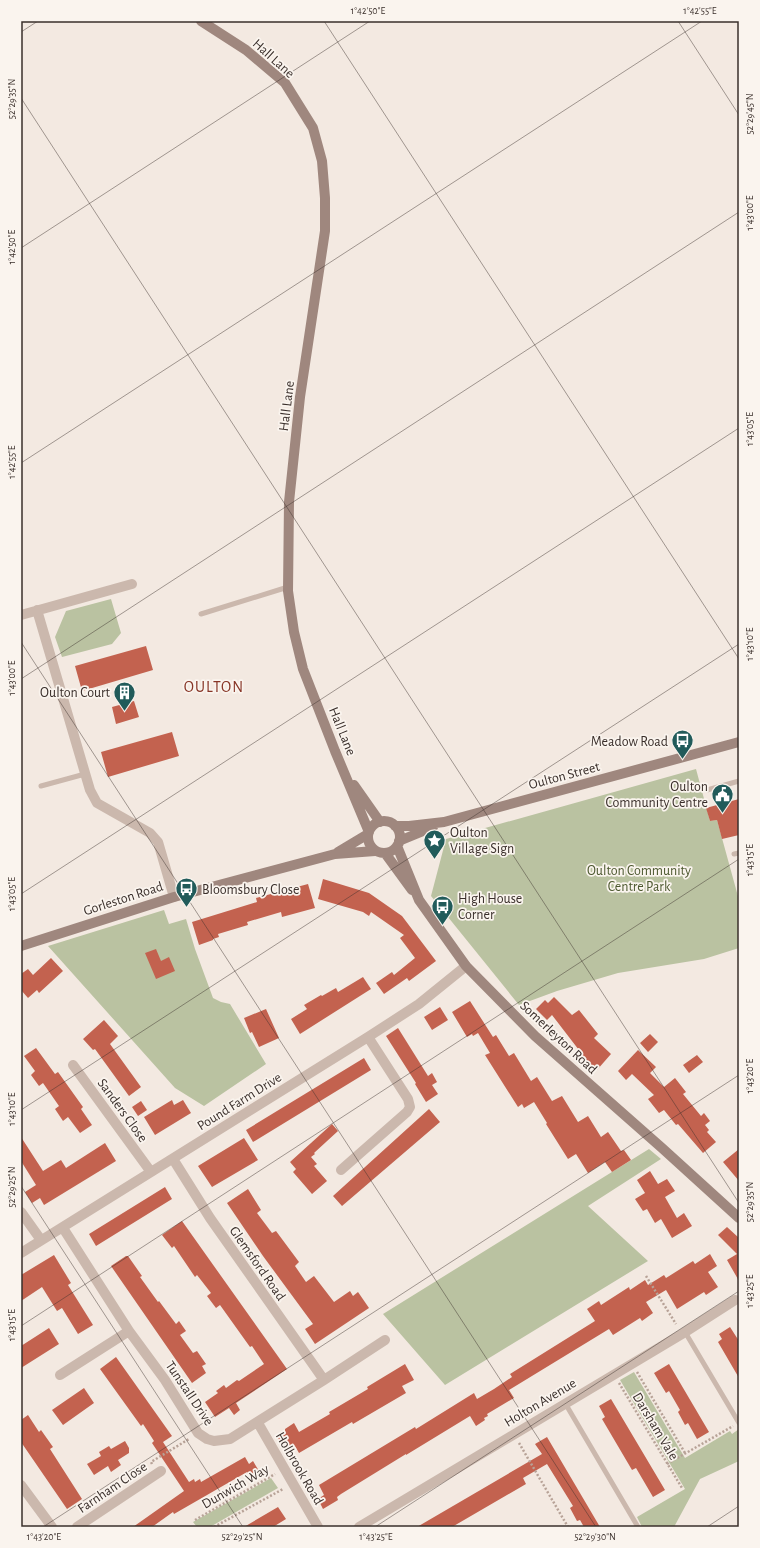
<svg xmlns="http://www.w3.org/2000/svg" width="760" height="1548" font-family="'Alegreya Sans',sans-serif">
	<rect width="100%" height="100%" fill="#f3e9e1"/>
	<path fill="#bac2a1" d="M111,599l10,34 -9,11 -50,13 -7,-20 11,-26z
		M696,769l14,52 7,-1 22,80v48l-35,11 -86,14 -61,18 -38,14 -88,-109 15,-57z
		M164,910l5,14 17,-5 9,30 18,49 8,4 9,2 36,60 -62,42 -29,-18 -127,-142z
		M649,1149l12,10 -73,47 60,55 -203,124 -62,-71z
		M634,1372l51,86 45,-27 2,3 7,-5v32l-39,18 -26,48h-32l-5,-10 48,-28 -65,-109z
		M271,1478l7,10 -68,39h-13l-4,-5z"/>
	<path fill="#c3624f" d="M146,646l7,24 -71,21 -7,-25z
		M134,701l5,16 -23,7 -4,-17z
		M172,732l7,24 -71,21 -7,-25z
		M739,799v36l-17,4 -5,-19 -7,1 -4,-13z
		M323,879l46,14 33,23 34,45 -27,20 -2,-3 -23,16 -8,-11 16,-11 2,3 21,-17 -15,-20 4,-3 -33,-23 -2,4 -6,-4 -45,-13z
		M308,884l7,24 -33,9 -1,-5 -34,10 1,3 -30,9 1,3 -6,2v1l-14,5 -7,-23 65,-20 -1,-4z
		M156,949l5,12 8,-4 6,14 -19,8 -11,-26z
		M51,958l12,13 -24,22 -2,-3 -9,8 -7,-8v-16l7,-5 5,6z
		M363,977l8,12 -71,45 -9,-15 16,-10 -3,-4 17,-10 1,1 14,-8 2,4z
		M554,997l18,18 7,-5 19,24 -4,4 17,16 -14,16 -16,-14 1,-2 -30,-39 -5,5 -11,-11 9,-9 3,3z
		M470,1001l23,36 3,-2 13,21 5,-3 17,28 6,-4 15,24 10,-5 16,26 10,-6 13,21 7,-5 13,19 3,-1 7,10 -19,12 -7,-10 -17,11 -12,-19 -8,5 -22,-35 1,-1 -13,-21 -10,6 -2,-4 -4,3 -33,-52 5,-2 -12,-20 -5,3 -1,-2 -5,3 -15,-25z
		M440,1007l8,13 -16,10 -8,-13z
		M266,1009l13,29 -20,9 -7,-15 -2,1 -6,-15z
		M104,1020l14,16 -8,8 31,43 -12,9 -34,-47 -2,1 -10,-11z
		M398,1028l30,48 4,-3 5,9 -5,3 6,9 -12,8 -11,-18 1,-1 -30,-47z
		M650,1034l8,8 -10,10 -8,-9z
		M36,1048l19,26 3,-2 25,35 -2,2 11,16 -12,8 -12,-16 -5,4 -8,-12 4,-3 -16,-23 -4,3 -8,-11 4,-4 -11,-15z
		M638,1050l18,17 -6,6 14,14 11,-9 11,14 -3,2 18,22 3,-3 6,8 -5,4 4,5 -2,2 9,10 -13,11 -25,-29 -2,1 -12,-15 -5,3 -11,-14 6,-4 -22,-21 -6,6 -8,-9z
		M697,1055l6,7 -14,11 -6,-8z
		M364,1058l7,12 -118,72 -7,-12z
		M172,1100l2,5 9,-5 8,13 -36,22 -11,-18z
		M141,1101l6,9 -9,6 -6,-9z
		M429,1109l11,13 -98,84 -9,-10z
		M332,1124l6,7 -24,22 1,1 -4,3 6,7 -3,2 13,15 -15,13 -19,-22 3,-3 -6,-7z
		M21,1137l22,34 18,-11 5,8 39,-25 11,18 -72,44 -4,-7 -8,5 -7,-11 11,-7 -15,-24z
		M244,1138l14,22 -46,27 -14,-21z
		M739,1149v32l-16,-19z
		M650,1171l8,13 9,-5 8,12 -10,6 12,21 7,-5 8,13 -20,12 -11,-19 -6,4 -8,-14 -4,2 -8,-12 10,-6 -8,-13z
		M165,1187l7,12 -76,47 -7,-12z
		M248,1189l13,21 -4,3 15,20 4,-2 23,31 -4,4 11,16 8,-6 20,26 16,-11 3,5 5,-4 11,16 -54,36 -10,-15 8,-5 -50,-68 -36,-53z
		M182,1221l105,148 -51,34 4,7 -6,5 -5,-7 -14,9 -10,-15 13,-9 -2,-2 8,-6 2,3 11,-8 2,1 25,-17 -12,-18 -2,1 -30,-42 -4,3 -9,-12 4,-3 -14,-18 -2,2 -21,-31 -2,2 -10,-13z
		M727,1227l12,11v43l-12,-21 10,-6 -19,-19z
		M710,1254l7,12 -9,6 10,15 -12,8 -2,-3 -27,17 -11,-19 -20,12 7,11 -11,8 -2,-3 -27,17 -4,-6 -100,61 5,8 -27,16 1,2 -4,2 1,2 -9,6 -6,-10 -64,39v-1l-65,40 -4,3 1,3 -15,9 -5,-10 6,-4 -5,-10 96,-58 1,2 58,-36 3,6 17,-10 18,-12 -2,-3 85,-53 -8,-12 12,-8 2,4 28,-18 1,3 15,-10 3,5 16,-10 2,3 27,-17 2,3z
		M54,1255l17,28 -3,2 25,40 -15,9 -16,-26 -5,3 -15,-24 -21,14v-26z
		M126,1256h2l14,20 -2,1 18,25 1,-1 17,23 3,-3 7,10 -6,4 13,18 4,-2 9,13 -4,2 4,7 -14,10 -81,-117z
		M730,1327l9,14v37l-21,-36 4,-3 -3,-5z
		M49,1328l10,16 -38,24v-22z
		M116,1357l56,79 -9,6 26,40 5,-3 1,3 5,-3 1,3 44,-25 4,7 4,-3 6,10 -9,5 -3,-4 -73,42 -1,-2 -21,15h-19l51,-36 -32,-48 2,-2 -11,-17 -2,2 -41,-57z
		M405,1364l9,16 -12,6 4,7 -53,31 -1,-2 -53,31 -4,-7 -9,6 -9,-16 8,-5v-2l9,-6 5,9 31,-18 -1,-2 39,-23 -1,-2z
		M669,1364l40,68 -12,7 -9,-16 -3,2 -7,-13 2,-2 -11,-19 -3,2 -12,-20z
		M84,1388l10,15 -31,22 -11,-15z
		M611,1399l54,91 -12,7 -17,-29 -4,2 -30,-51 3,-2 -6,-11z
		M28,1415l11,17 2,-2 12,17 -3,2 32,50 -15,10 -46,-67v-22z
		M547,1437l53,90h-16l-4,-7 -3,1 -7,-13 3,-2 -26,-42 -24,14 3,6 -74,43h-35l125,-73 -7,-10z
		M125,1441l4,7v5l-11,7 3,5 -10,7 -3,-6 -14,9 -7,-11 14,-8 -2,-4 10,-6 2,3z
		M278,1507l8,12 -13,8h-29z"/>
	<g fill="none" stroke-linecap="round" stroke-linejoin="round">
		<path stroke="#b7a297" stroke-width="2.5" stroke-dasharray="2 2" stroke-linecap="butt" d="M646,1276l30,48
			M637,1372l48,81
			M619,1383l63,105
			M519,1443l49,84
			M152,1464l-1,-2 38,-23
			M667,1464l66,-38
			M195,1520l80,-46
			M214,1527l69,-38"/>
		<path stroke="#cbb8ad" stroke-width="5" d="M201,614l87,-27
			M41,786l44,-12
			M707,790l32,-9
			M734,854l5,-1
			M685,1332l54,91
			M565,1403l73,124"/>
		<path stroke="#cbb8ad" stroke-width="10" d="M37,610l53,180 7,13 53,30 8,9 16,55
			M21,615l111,-31
			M73,1065l78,107
			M173,1159l37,59 114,162
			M341,1170l66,-58 3,-5 -2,-8 -40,-62
			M21,1212l20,28
			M63,1228l66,103 36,49 33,53 9,6 7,2 16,-2 94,-59 61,-40
			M21,1253l347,-216 51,-33 47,-38
			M60,1375l69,-44
			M258,1423l60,104
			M21,1485l31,42
			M77,1527l84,-56
			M359,1527l323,-193 53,-34"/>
		<path stroke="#9f877e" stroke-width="10" d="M201,21l45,29 39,33 28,45 9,33 3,37v33l-25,166 -11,105 -1,89 6,41 9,37 32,82 34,81
			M354,785l26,37
			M368 837a16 16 0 1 1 32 0a16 16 0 1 1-32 0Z
			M395,826h14l35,-4 295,-80
			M399,841l34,-14
			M397,846l22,54 47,66 69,70 127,112 77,70
			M338,852l30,-18
			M385,853l27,37
			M21,946l153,-49 161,-43 40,-3"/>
	</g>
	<path fill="none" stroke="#3a2f2b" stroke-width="1" stroke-opacity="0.45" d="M324,21l415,638M678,21l61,94M21,32l17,-11M21,98l718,1105M21,248l349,-227M21,463l681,-442M21,642l575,885M21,679l718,-467M21,894l718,-466M21,1110l718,-466M21,1186l222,341M21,1326l718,-467M43,1527l696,-452M375,1527l364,-236M707,1527l32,-21"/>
	<defs>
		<symbol id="building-pin" viewBox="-11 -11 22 30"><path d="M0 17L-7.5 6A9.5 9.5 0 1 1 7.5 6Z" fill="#215b5a" stroke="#faf4ee"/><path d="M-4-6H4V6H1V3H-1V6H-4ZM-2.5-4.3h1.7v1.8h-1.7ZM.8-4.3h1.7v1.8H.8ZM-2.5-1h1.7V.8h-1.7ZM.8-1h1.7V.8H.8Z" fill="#fff"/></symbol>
		<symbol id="bus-pin" viewBox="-11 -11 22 30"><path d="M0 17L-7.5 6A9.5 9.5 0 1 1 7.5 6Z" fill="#215b5a" stroke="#faf4ee"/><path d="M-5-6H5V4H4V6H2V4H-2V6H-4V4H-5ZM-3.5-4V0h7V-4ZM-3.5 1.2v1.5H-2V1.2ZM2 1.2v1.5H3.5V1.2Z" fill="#fff"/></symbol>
		<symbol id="civic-pin" viewBox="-11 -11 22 30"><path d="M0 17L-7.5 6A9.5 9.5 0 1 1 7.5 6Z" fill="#215b5a" stroke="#faf4ee"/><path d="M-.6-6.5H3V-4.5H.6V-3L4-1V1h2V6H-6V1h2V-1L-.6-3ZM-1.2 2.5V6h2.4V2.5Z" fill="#fff"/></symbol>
		<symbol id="sight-pin" viewBox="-11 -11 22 30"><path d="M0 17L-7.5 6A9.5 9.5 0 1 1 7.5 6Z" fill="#215b5a" stroke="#faf4ee"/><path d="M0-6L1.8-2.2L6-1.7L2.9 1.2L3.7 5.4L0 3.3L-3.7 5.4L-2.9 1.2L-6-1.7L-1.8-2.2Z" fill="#fff"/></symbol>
	</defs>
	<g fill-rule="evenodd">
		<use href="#building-pin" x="112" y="680" width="25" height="34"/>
		<use href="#bus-pin" x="670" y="728" width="25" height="34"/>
		<use href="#civic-pin" x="710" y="782" width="25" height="34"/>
		<use href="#sight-pin" x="422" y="828" width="25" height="34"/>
		<use href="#bus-pin" x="174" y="876" width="25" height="34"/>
		<use href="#bus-pin" x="430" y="894" width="25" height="34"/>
	</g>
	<g text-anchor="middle" stroke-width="3.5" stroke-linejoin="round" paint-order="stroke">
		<g font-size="14" fill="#3a2f2b" stroke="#faf4ee">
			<text transform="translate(274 58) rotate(42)" y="5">Hall Lane</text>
			<text transform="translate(286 406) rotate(-83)" y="5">Hall Lane</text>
			<text transform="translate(343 731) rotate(68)" y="5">Hall Lane</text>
			<text transform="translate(564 775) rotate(-15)" y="5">Oulton Street</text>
			<text transform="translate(123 898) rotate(-18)" y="5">Gorleston Road</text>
			<text transform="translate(559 1037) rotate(43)" y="5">Somerleyton Road</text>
			<text transform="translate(239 1101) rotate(-32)" y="5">Pound Farm Drive</text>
			<text transform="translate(123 1110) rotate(54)" y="5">Sanders Close</text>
			<text transform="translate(258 1263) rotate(55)" y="5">Glemsford Road</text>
			<text transform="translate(190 1393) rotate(56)" y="5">Tunstall Drive</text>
			<text transform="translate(540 1402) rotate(-31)" y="5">Holton Avenue</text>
			<text transform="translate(656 1426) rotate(59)" y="5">Darsham Vale</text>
			<text transform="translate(300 1468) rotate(60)" y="5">Holbrook Road</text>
			<text transform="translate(235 1486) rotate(-30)" y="5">Dunwich Way</text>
			<text transform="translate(112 1487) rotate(-34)" y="5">Farnham Close</text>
		</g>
		<g font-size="14" fill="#3a2f2b" stroke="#faf4ee" text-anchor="end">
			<text x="110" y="697">Oulton Court</text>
			<text x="668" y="746">Meadow Road</text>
			<text x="708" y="791">Oulton<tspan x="708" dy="16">Community Centre</tspan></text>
			<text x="450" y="837" text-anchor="start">Oulton<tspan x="450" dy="16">Village Sign</tspan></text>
			<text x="202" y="894" text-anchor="start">Bloomsbury Close</text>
			<text x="458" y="903" text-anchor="start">High House<tspan x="458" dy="16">Corner</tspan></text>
		</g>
		<g font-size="14" fill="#4c582f" stroke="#faf4ee">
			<text x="639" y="875">Oulton Community<tspan x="639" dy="16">Centre Park</tspan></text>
		</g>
		<g font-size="16" letter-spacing="1" fill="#873526" stroke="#faf4ee">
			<text x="214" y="692">OULTON</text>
		</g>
	</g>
	<rect width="760" height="1548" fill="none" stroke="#faf4ee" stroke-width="44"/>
	<rect x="22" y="22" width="716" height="1504" fill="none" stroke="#3a2f2b" stroke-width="1.5"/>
	<g font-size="10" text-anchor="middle" fill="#3a2f2b">
		<text x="368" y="14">1°42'50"E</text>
		<text x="700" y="14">1°42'55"E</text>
		<text transform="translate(11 99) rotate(-90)" y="4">52°29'35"N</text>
		<text transform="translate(749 114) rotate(-90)" y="4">52°29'45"N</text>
		<text transform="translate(749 213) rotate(-90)" y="4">1°43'00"E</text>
		<text transform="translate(11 247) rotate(-90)" y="4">1°42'50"E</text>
		<text transform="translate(749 429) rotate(-90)" y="4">1°43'05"E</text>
		<text transform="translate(11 462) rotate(-90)" y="4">1°42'55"E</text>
		<text transform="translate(749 644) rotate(-90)" y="4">1°43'10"E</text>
		<text transform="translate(11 678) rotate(-90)" y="4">1°43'00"E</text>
		<text transform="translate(749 860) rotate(-90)" y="4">1°43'15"E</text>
		<text transform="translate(11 894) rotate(-90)" y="4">1°43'05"E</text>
		<text transform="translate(749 1076) rotate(-90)" y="4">1°43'20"E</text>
		<text transform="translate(11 1109) rotate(-90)" y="4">1°43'10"E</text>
		<text transform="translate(11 1187) rotate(-90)" y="4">52°29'25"N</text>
		<text transform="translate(749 1202) rotate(-90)" y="4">52°29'35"N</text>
		<text transform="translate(749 1291) rotate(-90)" y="4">1°43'25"E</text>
		<text transform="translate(11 1325) rotate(-90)" y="4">1°43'15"E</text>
		<text x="44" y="1540">1°43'20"E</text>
		<text x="242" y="1540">52°29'25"N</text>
		<text x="376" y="1540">1°43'25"E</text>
		<text x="595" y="1540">52°29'30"N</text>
	</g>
</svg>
